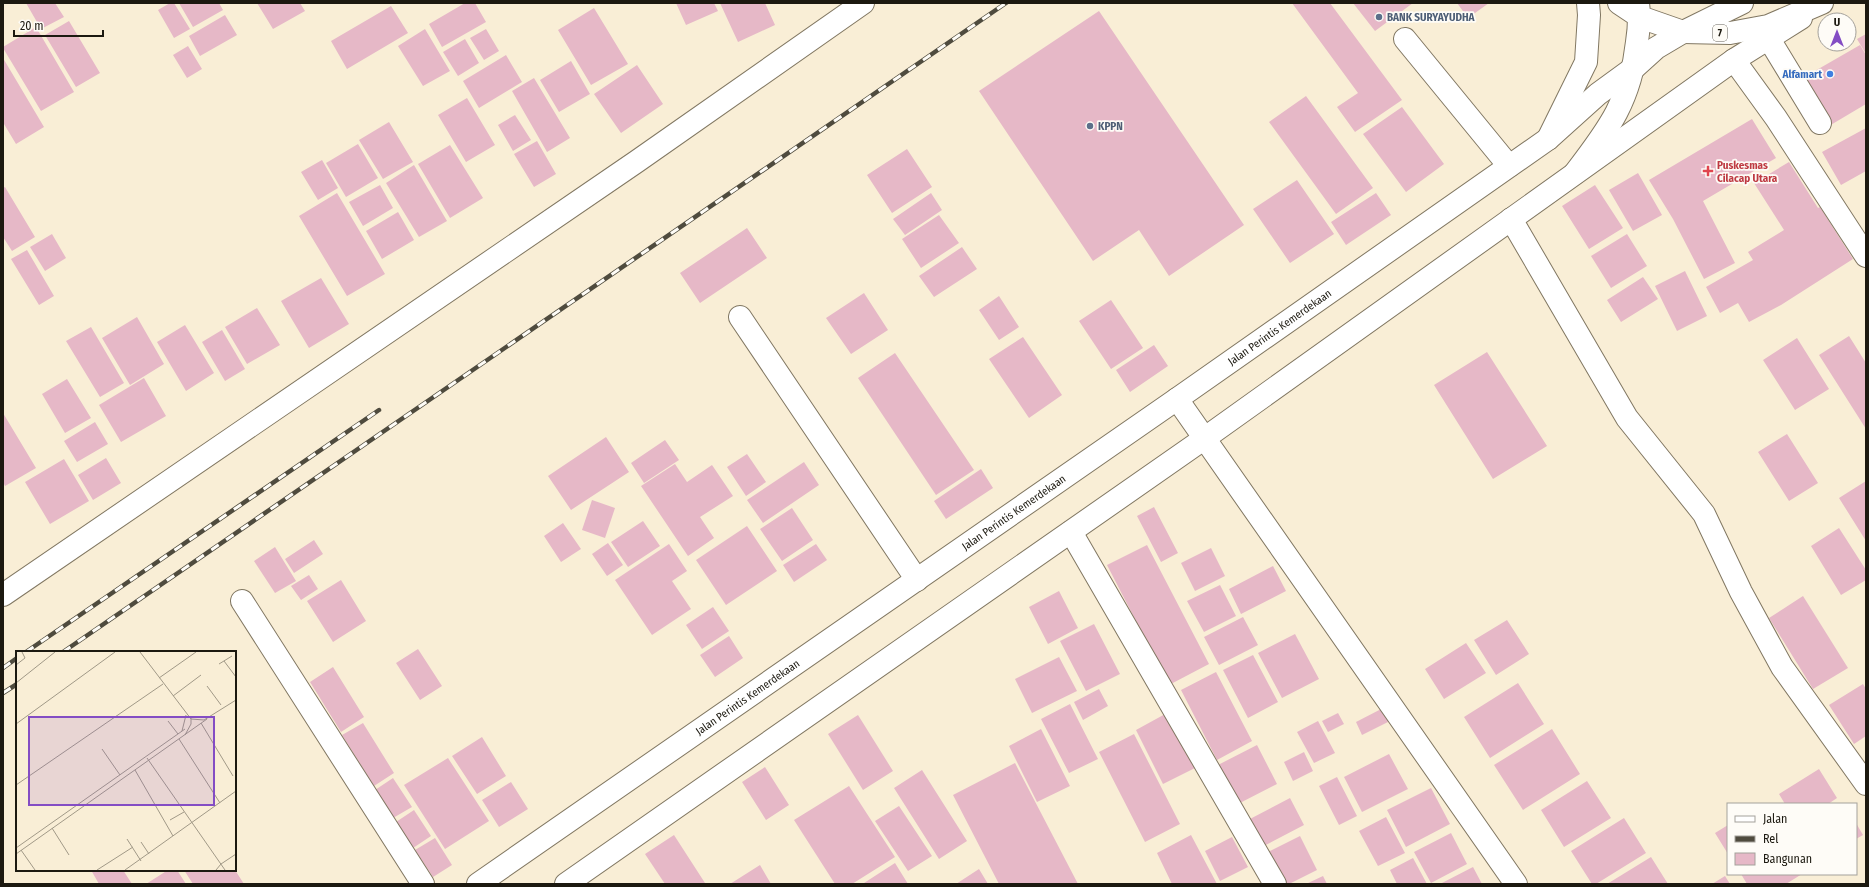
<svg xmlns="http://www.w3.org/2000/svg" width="1869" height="887" font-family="'Fira Sans Condensed',sans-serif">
	<rect width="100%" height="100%" fill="#f9eed6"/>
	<path fill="#e6b8c7" d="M26,3h29l9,14 -23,12z
		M170,3h4l16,26 -16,9 -16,-28z
		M179,3h40l4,7 -30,17z
		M257,3h43l5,8 -32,18z
		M465,3h10l11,19 -44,25 -13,-23z
		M676,3h38l4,8 -32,14z
		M720,3h45l10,22 -37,17z
		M1292,3h38l72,97 -47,32 -18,-25 21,-14z
		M1353,3h60l-38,28z
		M1457,3h32l-21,15z
		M391,6l17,27 -61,36 -16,-28z
		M594,8l34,56 -37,21 -33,-55z
		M1099,11l145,214 -75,51 -30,-46 -46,31 -114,-170z
		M225,15l12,20 -37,21 -11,-20z
		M69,21l31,52 -24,14 -31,-52z
		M36,27l38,65 -33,19 -38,-63v-1z
		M425,29l25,42 -27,15 -25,-40z
		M486,29l13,22 -15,9 -14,-22z
		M1866,34v20l-9,-15z
		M465,39l14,24 -21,13 -15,-24z
		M1860,45l6,10v49l-37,22 -28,-47z
		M188,46l14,23 -15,9 -14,-23z
		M506,55l16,27 -43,26 -16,-27z
		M3,58l41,69 -28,17 -12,-20 -1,1z
		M571,61l19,33 -31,18 -19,-32z
		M637,65l26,39 -42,29 -27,-39z
		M534,78l36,60 -23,14 -35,-61z
		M1306,96l67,92 -37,26 -67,-92z
		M467,98l28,47 -29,17 -28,-47z
		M1402,107l42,57 -38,28 -43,-58z
		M515,115l16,25 -18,11 -15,-26z
		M1752,119l24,39 -73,43 32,62 -31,16 -31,-60 -24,-39z
		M389,122l24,40 -30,17 -24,-39z
		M1866,128v43l-25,14 -19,-33z
		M537,141l19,33 -22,13 -20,-33z
		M358,144l20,34 -32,19 -20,-34z
		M450,145l33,53 -33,20 -32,-54z
		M907,149l25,38 -40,26 -25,-38z
		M322,160l16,28 -20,12 -17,-28z
		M1789,162l29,46 2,-1 33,52 -72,46 -32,17 -11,-19 -18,10 -14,-26 47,-27 -5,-8 36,-22 -30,-47z
		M414,165l33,56 -28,16 -33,-54z
		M1638,173l24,42 -29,16 -24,-41z
		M1297,180l37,54 -44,29 -37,-54z
		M380,185l13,23 -30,18 -14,-24z
		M1595,185l28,43 -34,21 -27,-43z
		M5,187l30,50 -23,14 -9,-14v-49z
		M337,193l48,81 -38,22 -48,-80z
		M931,193l11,17 -37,25 -12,-16z
		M1376,193l15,22 -45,30 -15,-23z
		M398,212l16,28 -32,19 -16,-28z
		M939,215l20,28 -38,25 -19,-29z
		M747,228l20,30 -67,45 -20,-30z
		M52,234l14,24 -21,13 -15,-24z
		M1627,234l20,32 -36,22 -20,-32z
		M962,247l15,22 -43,28 -15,-21z
		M27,250l27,46 -15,9 -28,-46z
		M1685,271l22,45 -30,15 -22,-45z
		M1643,277l15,22 -37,23 -14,-22z
		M321,278l28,46 -40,24 -28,-47z
		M864,293l24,37 -37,24 -25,-36z
		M999,296l20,31 -20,13 -20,-30z
		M1111,300l32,48 -32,21 -32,-48z
		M257,308l23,37 -33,19 -22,-37z
		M137,317l27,47 -34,21 -28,-47z
		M185,325l29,48 -28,18 -29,-49z
		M91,327l33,56 -24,14 -34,-56z
		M222,330l23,39 -20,12 -23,-39z
		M1849,336l17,27v66l-47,-74z
		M1023,337l39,58 -33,23 -40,-59z
		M1797,338l32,51 -34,21 -32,-50z
		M1154,345l14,21 -38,26 -14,-22z
		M1487,352l60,94 -54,33 -59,-94z
		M895,353l79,117 -38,25 -78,-117z
		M144,378l22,38 -45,26 -22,-37z
		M67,379l24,39 -26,15 -23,-39z
		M3,413l33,55 -31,18 -2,-4z
		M95,422l13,22 -31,18 -13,-21z
		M1787,434l31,49 -29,18 -31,-49z
		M606,437l23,35 -58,38 -23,-34z
		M665,440l14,20 -35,23 -13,-20z
		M747,454l19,28 -20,14 -19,-29z
		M106,458l15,25 -28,17 -15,-25z
		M64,459l25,42 -39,23 -25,-42z
		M804,462l15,23 -56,38 -16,-23z
		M675,464l12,18 25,-17 21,31 -33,21 14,21 -26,18 -47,-70z
		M981,469l12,19 -47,31 -12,-18z
		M1866,481v60l-27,-43z
		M592,500l23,8 -10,30 -23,-8z
		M1154,507l24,46 -17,9 -24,-46z
		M792,508l21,32 -31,21 -22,-32z
		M643,521l17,25 -32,21 -17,-25z
		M563,523l18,26 -20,13 -17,-26z
		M747,526l30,45 -51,34 -30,-45z
		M1839,528l27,42v10l-25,15 -30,-49z
		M314,540l9,14 -29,19 -9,-14z
		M608,543l15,22 -16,11 -15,-22z
		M669,544l18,27 -15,10 19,28 -39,26 -37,-55z
		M816,544l11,16 -33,22 -11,-17z
		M1147,545l62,119 -40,21 -62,-120z
		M275,547l21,34 -21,12 -21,-32z
		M1211,548l14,28 -30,15 -14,-28z
		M1273,566l13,25 -45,23 -12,-25z
		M309,575l9,14 -17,11 -10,-14z
		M341,580l25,41 -33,21 -26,-41z
		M1220,585l16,31 -32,16 -17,-31z
		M1059,591l19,37 -30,16 -19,-37z
		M1803,596l45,72 -35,21 -44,-71z
		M713,607l16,24 -27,18 -16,-24z
		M1243,617l15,28 -39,20 -15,-28z
		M1507,620l22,34 -33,21 -22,-35z
		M1094,624l26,50 -34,17 -26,-50z
		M1295,634l24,45 -37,19 -24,-45z
		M729,636l14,22 -28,19 -15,-22z
		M1466,643l20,30 -42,26 -19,-30z
		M418,649l24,37 -22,14 -24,-37z
		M1253,655l25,47 -30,16 -25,-48z
		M1059,657l18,34 -45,22 -17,-34z
		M333,667l31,50 -23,15 -31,-50z
		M1216,672l36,69 -35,19 -36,-70z
		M1518,683l26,41 -54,34 -26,-41z
		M1863,684l3,5v47l-12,8 -25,-39z
		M1099,689l9,17 -25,14 -9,-18z
		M1070,704l28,55 -29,14 -28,-54z
		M1387,706l7,13 -32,16 -6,-13z
		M1167,713l28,55 -32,16 -27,-54z
		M1338,713l6,11 -16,8 -6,-11z
		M858,715l35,56 -30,19 -35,-56z
		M1318,721l17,32 -21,10 -17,-31z
		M363,723l31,50 -20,13 -32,-51z
		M1041,729l29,57 -33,16 -28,-56z
		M1552,729l28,45 -57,36 -29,-45z
		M1134,734l46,90 -35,18 -46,-90z
		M482,737l24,39 -29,18 -25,-38z
		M1257,745l20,39 -41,21 -20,-39z
		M1304,752l9,19 -20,10 -9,-19z
		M1389,754l19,35 -46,23 -18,-35z
		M448,758l41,63 -44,28 -41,-64z
		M1015,763l63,121h-79l-46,-89z
		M765,767l24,38 -23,15 -24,-38z
		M1819,769l18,29 -9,6h-43l-6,-10z
		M922,770l45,71 -28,18 -45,-71z
		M1337,777l20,39 -18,9 -20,-39z
		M393,778l19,29 -19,11 -18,-28z
		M1587,781l24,37 -47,29 -23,-37z
		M511,782l17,27 -29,18 -17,-27z
		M849,786l46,71 -43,27h-17l-41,-64z
		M1431,788l19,36 -44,23 -19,-37z
		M1290,798l14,27 -42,22 -14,-27z
		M899,806l33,50 -24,15 -33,-50z
		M414,810l17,26 -18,12 -17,-26z
		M1386,817l19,36 -27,13 -19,-35z
		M1624,818l22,35 -50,31h-4l-21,-33z
		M1856,823l7,12 -7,4z
		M1728,825v29l-13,-21z
		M1451,833l16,31 -36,19 -17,-31z
		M674,835l31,48 -1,1h-39l-20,-30z
		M1191,835l26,49h-45l-15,-31z
		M1300,836l17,34 -28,14h-4l-17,-32z
		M1232,837l16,30 -28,14 -15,-30z
		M435,838l17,27 -19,12 -18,-27z
		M1651,857l17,27h-61z
		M1413,858l14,26h-30l-7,-14z
		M895,863l13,21h-43l-1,-1z
		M760,865l11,19h-41z
		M1473,867l9,17h-42z
		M979,869l9,15h-32z
		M91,870h32l9,14h-33z
		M168,870h9l9,14h-40z
		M184,870h51l9,14h-51z
		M1741,874h61l-16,10h-39z
		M1323,876l4,8h-21z
		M1725,876l5,8h-18z"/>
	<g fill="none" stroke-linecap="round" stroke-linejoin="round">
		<defs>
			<path id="minor" d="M1405,39l104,127
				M1769,39l51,84
				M1734,60l42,58 90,138
				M1511,219l116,199 77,96 37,78 41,75 84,117
				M740,317l177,263
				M1177,399l339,485
				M1071,532l204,352
				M3,595l633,-433 227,-159
				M242,601l181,283"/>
			<g id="major">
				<path id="s1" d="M478,884l699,-485 371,-260 50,-45 37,-27 21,-19 27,-16 59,-29"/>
				<path d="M566,884l639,-446 529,-378 67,-42"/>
			</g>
			<path id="highway" d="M1619,3l21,14 43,15 47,1 38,-7 54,-23
				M1548,139l38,-77 3,-47 -1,-12
				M1575,173c34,-44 56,-74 62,-131 2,-13 3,-25 1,-39"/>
		</defs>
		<use href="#minor" stroke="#817762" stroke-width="24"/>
		<use href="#major" stroke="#817762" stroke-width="24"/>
		<use href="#highway" stroke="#817762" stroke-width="24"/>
		<use href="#minor" stroke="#fff" stroke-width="22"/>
		<use href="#major" stroke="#fff" stroke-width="22"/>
		<use href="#highway" stroke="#fff" stroke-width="22"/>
		<defs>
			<path id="rail" d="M26,652l353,-242
				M63,652l943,-649
				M3,668l14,-10
				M3,693l14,-9"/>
		</defs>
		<use href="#rail" stroke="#4f4b3e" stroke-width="4.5"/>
		<use href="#rail" stroke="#fefcf7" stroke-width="3" stroke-dasharray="9" stroke-linecap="butt"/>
	</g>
	<g fill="#5c6f8a" stroke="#fefcf7" stroke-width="1.5">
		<circle cx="1379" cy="17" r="4"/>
		<circle cx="1090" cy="126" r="4"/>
	</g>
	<circle fill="#3f7fe0" stroke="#fefcf7" stroke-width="1.5" cx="1830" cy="74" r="4"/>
	<path fill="#e0444e" stroke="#fefcf7" stroke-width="1.5" d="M1706 165h4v4h4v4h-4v4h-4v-4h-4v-4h4z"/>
	<g text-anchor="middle" stroke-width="3.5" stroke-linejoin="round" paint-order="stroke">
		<rect fill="#fefcf7" stroke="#605d55" stroke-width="1" x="1713" y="25" width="14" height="16" rx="3"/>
		<g font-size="10" font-weight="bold" fill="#1c1910">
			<text x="1720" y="37">7</text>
		</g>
		<g font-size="11" font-weight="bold" fill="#4e5e75" stroke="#fefcf7" text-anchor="start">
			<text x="1387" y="21">BANK SURYAYUDHA</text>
			<text x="1098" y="130">KPPN</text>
		</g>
		<g font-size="11" font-weight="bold" fill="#366cbe" stroke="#fefcf7" text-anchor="end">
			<text x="1822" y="78">Alfamart</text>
		</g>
		<g font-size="11" font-weight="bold" fill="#be3a42" stroke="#fefcf7" text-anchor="start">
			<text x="1717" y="169">Puskesmas<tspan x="1717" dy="13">Cilacap Utara</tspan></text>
		</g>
		<g font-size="11" fill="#1c1910" stroke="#fefcf7">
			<text dy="4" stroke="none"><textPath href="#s1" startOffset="976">Jalan Perintis Kemerdekaan</textPath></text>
			<text dy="4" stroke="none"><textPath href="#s1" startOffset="652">Jalan Perintis Kemerdekaan</textPath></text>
			<text dy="4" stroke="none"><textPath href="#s1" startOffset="328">Jalan Perintis Kemerdekaan</textPath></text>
		</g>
	</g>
	<g transform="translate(16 651)">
		<rect width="220" height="220" fill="#f9eed6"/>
		<path fill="none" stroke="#a19987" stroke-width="1" d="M124,1l51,67 13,1 32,-20M208,10l12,16M203,13l13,-8M0,14l9,-7 -3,-6M143,27l37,-26M0,32l39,-31M191,35l14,19M157,45l28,-21M152,70l10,13M185,72l32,53M0,73l99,-72M166,80l4,-16M169,84l6,-11v-7M163,88l41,64M86,98l18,26M131,107l78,112M119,119l38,66M0,134l147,-101M154,169l14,-8M36,177l17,27M111,188l14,22M125,191l8,12M0,197l169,-119M5,199l14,20M0,203l191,-135M81,219l36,-23M109,219l111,-79M200,219l5,-6 15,-10"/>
		<path fill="#844dc4" fill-opacity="0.15" stroke="#844dc4" stroke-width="2" d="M13,66h185v88h-185z"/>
		<rect width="220" height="220" fill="none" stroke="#1c1910" stroke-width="2"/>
	</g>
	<rect width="1869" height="887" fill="none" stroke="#1c1910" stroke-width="8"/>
	<rect x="1727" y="803" width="130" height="72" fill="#fefcf7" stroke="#a4a19b"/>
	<rect x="1735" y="816" width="20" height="6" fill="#ffffff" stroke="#a4a19b"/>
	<text x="1763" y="823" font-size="12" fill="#1c1910">Jalan</text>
	<rect x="1735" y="836" width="20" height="6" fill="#4f4b3e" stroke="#a4a19b"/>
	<text x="1763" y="843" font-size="12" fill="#1c1910">Rel</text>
	<rect x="1735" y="853" width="20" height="12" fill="#e6b8c7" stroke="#a4a19b"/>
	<text x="1763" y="863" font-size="12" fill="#1c1910">Bangunan</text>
	<g transform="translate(1837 32)"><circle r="19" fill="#fefcf7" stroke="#a4a19b"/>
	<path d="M0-3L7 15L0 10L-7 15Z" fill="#844dc4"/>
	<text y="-6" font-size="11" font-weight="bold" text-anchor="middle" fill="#1c1910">U</text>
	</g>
	<path d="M14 30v6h89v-6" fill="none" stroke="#1c1910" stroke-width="2"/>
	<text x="20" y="30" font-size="12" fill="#1c1910" stroke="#fefcf7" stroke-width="3" paint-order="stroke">20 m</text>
</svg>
